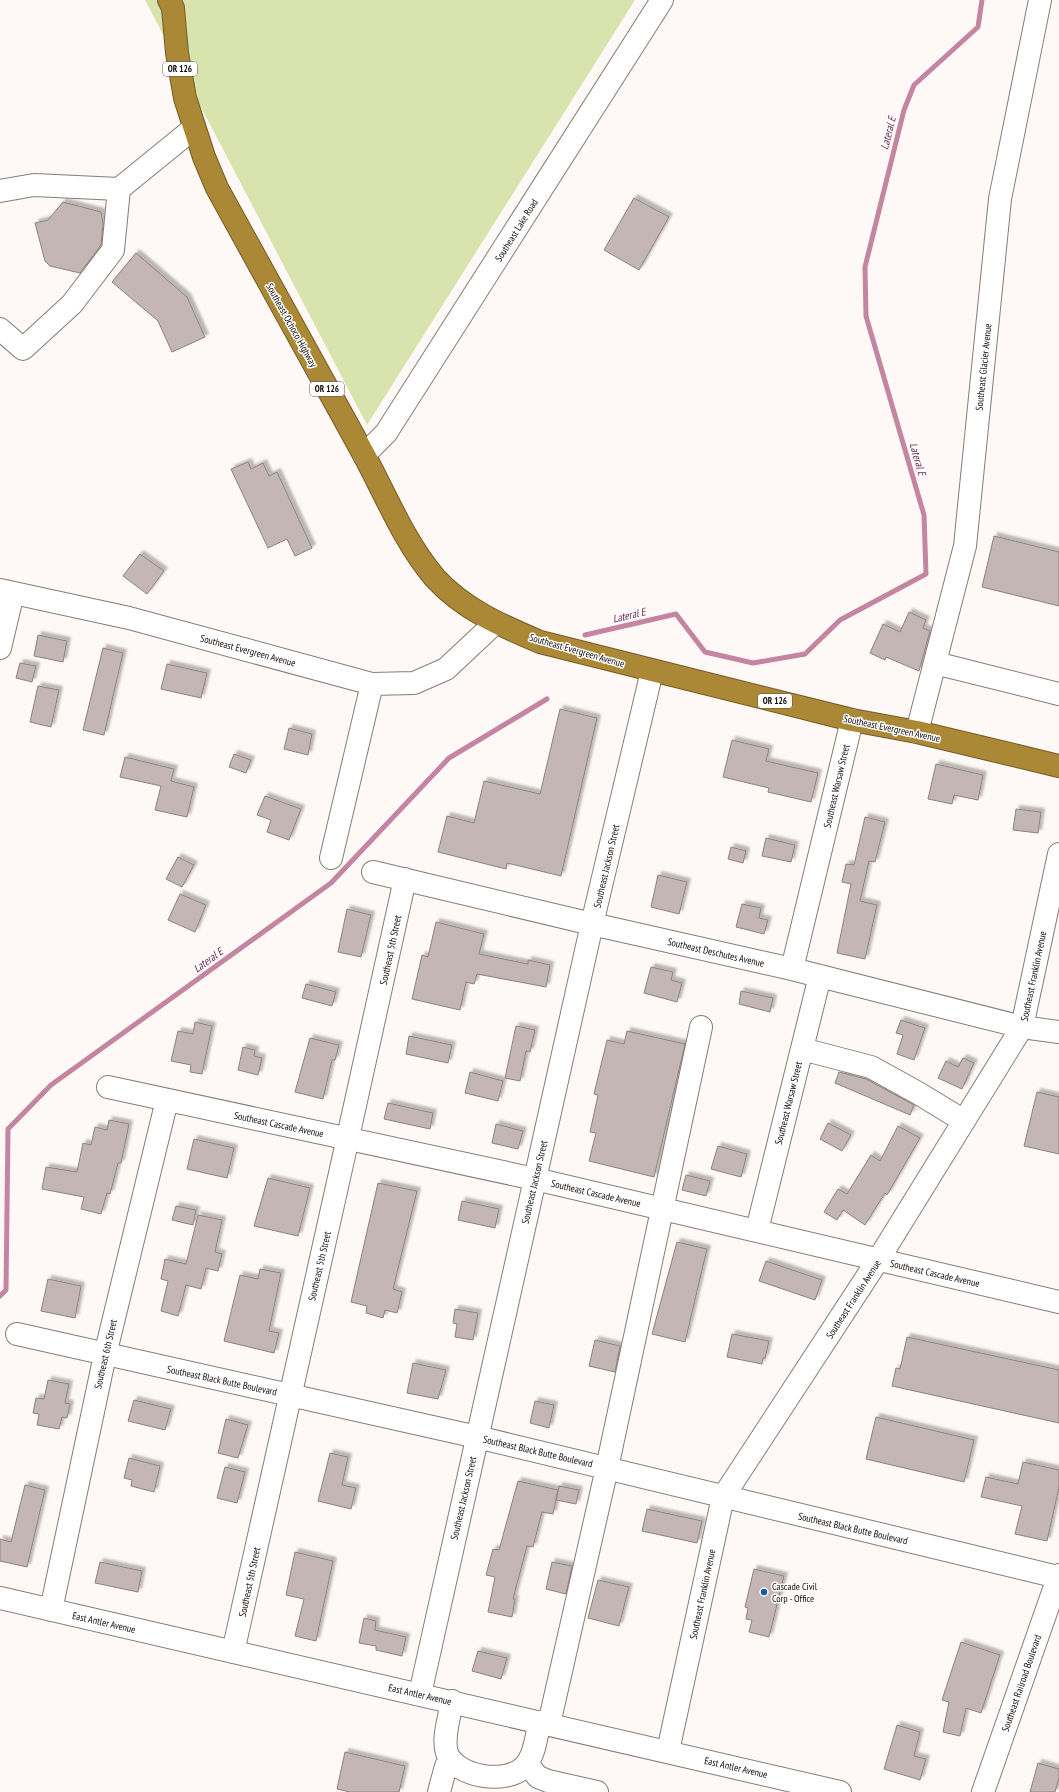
<svg xmlns="http://www.w3.org/2000/svg" width="1059" height="1792" font-family="'PT Sans Narrow',sans-serif">
	<defs>
		<filter id="shadow"><feDropShadow dx="3.5" dy="-3.5" stdDeviation="1" flood-color="#0004"/></filter>
	</defs>
	<rect width="100%" height="100%" fill="#fef9f6"/>
	<path fill="#d9e3ae" d="M145,0h490l-268,425z"/>
	<g fill="none" stroke-linecap="round" stroke-linejoin="round">
		<path stroke="#c485a2" stroke-width="5" d="M585,635l91,-21 29,38 48,11 52,-9 35,-34 86,-46 -2,-59 -58,-199 -1,-49 39,-157 10,-25 64,-58 4,-27
			M0,1296l6,-6 2,-161 43,-44 280,-202 118,-125 98,-59"/>
	</g>
	<path fill="#c4b6b5" stroke="#8e807f" filter="url(#shadow)" d="M634,198l35,19 -30,53 -35,-20z
		M63,202l38,10 2,11 -2,22 -21,28 -30,-7 -5,-5 -10,-38 13,-3z
		M136,253l51,44 18,40 -33,15 -14,-31 -46,-39z
		M248,462l3,7 12,-6 6,13 8,-4 35,76 -17,8 -8,-17 -19,9 -37,-79z
		M994,536l65,16v54l-77,-19z
		M140,554l24,17 -17,23 -24,-18z
		M909,612l17,8 -3,8 7,3 -11,40 -33,-14 -1,3 -15,-7 13,-29 17,8z
		M38,635l29,6 -4,21 -29,-6z
		M103,648l20,5 -19,82 -21,-5z
		M20,663l16,3 -4,16 -16,-4z
		M167,664l40,9 -6,25 -40,-9z
		M38,686l21,4 -8,37 -21,-5z
		M560,709l37,9 -36,158 -54,-13 -1,6 -68,-17 9,-36 27,7 10,-42 56,13z
		M289,728l23,6 -4,21 -24,-6z
		M732,740l37,9 -3,12 52,12 -7,29 -43,-10 1,-4 -46,-11z
		M234,754l17,6 -5,13 -17,-6z
		M125,757l49,12 -3,12 23,6 -7,30 -32,-7 6,-24 -41,-9z
		M936,764l47,11 -5,25 -24,-5 -2,9 -24,-5z
		M265,796l36,13 -12,31 -22,-8 4,-12 -14,-5z
		M1016,809l25,3 -3,21 -25,-3z
		M865,817l20,5 -10,40 -6,-1 -9,40 17,4 -12,54 -28,-6 14,-69 -9,-2 4,-18 8,1z
		M766,838l29,7 -4,17 -29,-6z
		M731,847l15,4 -3,12 -15,-4z
		M178,857l16,8 -12,22 -16,-8z
		M658,875l29,7 -8,32 -28,-7z
		M180,894l26,11 -11,27 -27,-12z
		M742,904l19,4 -2,10 9,2 -4,14 -28,-7z
		M347,909l24,6 -10,42 -23,-5z
		M436,922l48,12 -5,20 49,10v-4l22,5 -4,22 -69,-13 -3,10 -8,-2 -6,28 -48,-11 10,-44 6,2z
		M651,967l22,5 -2,8 11,3 -5,19 -33,-9z
		M306,984l30,8 -4,14 -30,-8z
		M741,991l32,7 -3,14 -31,-8z
		M901,1020l24,8 -11,32 -17,-6 6,-19 -7,-2z
		M195,1022l17,4 -10,48 -12,-2 1,-7 -20,-4 7,-30 15,3z
		M516,1026l19,4 -5,22 -4,-1 -6,30 -15,-3z
		M627,1031l58,13 -31,133 -65,-16 7,-28 -6,-1 8,-37 -4,-1 13,-54 17,4z
		M409,1036l43,9 -4,18 -42,-9z
		M310,1038l29,7 -4,15h-3l-9,39 -28,-7z
		M243,1047l12,3 -1,6 8,2 -4,17 -20,-5z
		M963,1058l11,5 -12,26 -24,-11 8,-17 12,6z
		M470,1072l33,9 -5,20 -33,-8z
		M839,1072l27,7 48,26 -4,10 -75,-32z
		M1037,1092l22,5v57l-35,-8z
		M388,1103l45,10 -3,16 -46,-10z
		M109,1120l20,4 -8,39h-3l-8,31 -3,-1 -6,21 -20,-5 3,-12 -42,-8 4,-22 31,5 6,-29 8,2 4,-18 12,3z
		M828,1123l23,12 -9,16 -22,-12z
		M496,1124l27,7 -5,18 -26,-6z
		M898,1126l22,12 -33,57 -2,-2 -20,32 -22,-15 -6,10 -13,-8 14,-23 9,5 24,-39 9,6z
		M194,1139l40,9 -7,30 -40,-9z
		M718,1146l29,8 -6,23 -30,-8z
		M686,1175l24,6 -4,15 -24,-6z
		M268,1178l42,10 -12,48 -44,-10z
		M378,1183l39,8 -24,98 9,3 -5,21 -12,-3 -2,8 -17,-5 1,-7 -16,-4z
		M462,1201l37,8 -4,19 -37,-8z
		M176,1206l20,4 -3,15 -21,-5z
		M198,1215l24,5 -7,32 7,2 -4,17 -12,-3 -5,21 -15,-4 -8,31 -17,-5 7,-30 -7,-2 4,-20 21,5z
		M677,1242l30,7 -22,93 -33,-8z
		M766,1261l56,19 -7,20 -56,-19z
		M260,1269l21,4 -12,58 10,2 -5,20 -50,-12 16,-66 18,4z
		M48,1279l33,7 -6,32 -34,-7z
		M455,1309l23,4 -5,27 -18,-3 2,-13 -4,-1z
		M732,1334l37,7 -4,17h-2l-1,6 -35,-7z
		M907,1337l152,33v53l-167,-37 4,-18 4,1z
		M595,1340l25,6 -5,26 -26,-6z
		M413,1363l33,7 -8,29 -31,-6z
		M48,1380l21,4 -4,19 5,1 -3,14 -5,-1 -3,12 -22,-4 2,-11 -6,-1 3,-15 8,1z
		M134,1400l37,9 -6,21 -37,-9z
		M535,1401l19,4 -5,23 -19,-5z
		M876,1417l98,23 -10,42 -98,-23z
		M226,1419l22,6 -10,33 -20,-5z
		M330,1453l18,4 -6,28 14,3 -5,21 -33,-8z
		M129,1458l31,8 -6,26 -23,-6 1,-6 -8,-2z
		M1023,1462l36,8v17l-12,54 -32,-7 7,-28 -41,-9 5,-20 32,7z
		M225,1467l20,5 -8,31 -20,-5z
		M518,1481l40,9 -5,24 -11,-2 -9,35 -6,-1 -14,53h2l-3,18 -24,-5 7,-35 -9,-2 7,-26 6,1z
		M25,1485l20,5 -18,77 -27,-6v-22l11,3z
		M559,1486l20,4 -3,14 -20,-4z
		M647,1509l55,12 -5,22 -55,-12z
		M295,1552l38,9 -17,80 -21,-5 9,-37 -18,-4z
		M100,1562l42,9 -4,21 -43,-9z
		M552,1562l20,4 -6,28 -20,-5z
		M754,1569l30,7 -15,61 -20,-5 3,-12 -6,-1 2,-11 -3,-1z
		M598,1580l31,7 -10,39 -31,-8z
		M364,1618l12,3 -1,9 31,7 -4,19 -26,-6v-4l-17,-3z
		M961,1642l39,13 -19,58 -15,-5 -6,28 -17,-4 6,-30 -7,-2z
		M478,1651l29,7 -6,21 -29,-8z
		M897,1725l23,7 -6,24 12,3 -6,21 -36,-11z
		M345,1752l60,14 -6,26h-49l-13,-3z
		M1038,1763l21,6v9l-4,14h-25z"/>
	<g fill="none" stroke-linecap="round" stroke-linejoin="round">
		<defs>
			<path id="minor" d="M119,189l75,-61
				M0,191l34,-6 85,4 -6,61 -41,54 -49,45 -23,-20
				M364,455l22,-22 276,-433
				M0,590l129,28 243,66 42,-1 32,-14 49,-46
				M0,648l13,-55
				M935,663l124,31
				M917,732l48,-186 35,-347 40,-199
				M331,858l41,-174
				M373,872l219,52 200,45 230,58 37,5
				M792,969l60,-249
				M802,1049l69,18 47,26 46,28
				M108,1087l427,92 524,123
				M757,1230l63,-254
				M17,1334l460,103 581,140
				M0,1598l840,194
				M51,1610l54,-255 62,-255
				M233,1652c57,-258 116,-515 172,-773
				M420,1694l172,-770 60,-253
				M452,1701c-2,15 -10,37 -5,52 9,24 59,32 77,14 11,-11 12,-31 16,-45
				M549,1724l58,-256 94,-441
				M668,1751l55,-254 155,-237 144,-233 37,-173
				M527,1764l11,13 10,4 49,11
				M439,1792l7,-26 5,-5
				M983,1792l76,-217"/>
			<path id="highway" d="M169,0l4,8 4,45 8,45 19,59 13,31c48,88 97,176 146,265 23,42 40,87 72,125 28,31 67,48 105,64l312,78 65,12 142,34"/>
		</defs>
		<use href="#minor" stroke="#877c76" stroke-width="24"/>
		<use href="#highway" stroke="#745c26" stroke-width="24"/>
		<use href="#minor" stroke="#fff" stroke-width="22"/>
		<use href="#highway" stroke="#ab8835" stroke-width="22"/>
	</g>
	<circle fill="#155cab" stroke="#fff" stroke-width="1.5" cx="764" cy="1592" r="4"/>
	<g text-anchor="middle" stroke-width="3" stroke-linejoin="round" paint-order="stroke">
		<g fill="#fff" stroke="#575453" stroke-width="1">
			<rect x="163" y="62" width="34" height="14" rx="3"/>
			<rect x="310" y="382" width="34" height="14" rx="3"/>
			<rect x="758" y="694" width="34" height="14" rx="3"/>
		</g>
		<g font-size="9" font-weight="bold" fill="#0f0b09">
			<text x="180" y="72">OR 126</text>
			<text x="327" y="392">OR 126</text>
			<text x="775" y="704">OR 126</text>
		</g>
		<g font-size="10" fill="#0f0b09" stroke="#fff">
			<text transform="translate(516 230) rotate(-58)" y="4">Southeast Lake Road</text>
			<text transform="translate(292 325) rotate(61)" y="4">Southeast Ochoco Highway</text>
			<text transform="translate(983 367) rotate(-84)" y="4">Southeast Glacier Avenue</text>
			<text transform="translate(248 650) rotate(15)" y="4">Southeast Evergreen Avenue</text>
			<text transform="translate(577 650) rotate(16)" y="4">Southeast Evergreen Avenue</text>
			<text transform="translate(892 728) rotate(12)" y="4">Southeast Evergreen Avenue</text>
			<text transform="translate(836 786) rotate(-77)" y="4">Southeast Warsaw Street</text>
			<text transform="translate(606 866) rotate(-77)" y="4">Southeast Jackson Street</text>
			<text transform="translate(390 950) rotate(-78)" y="4">Southeast 5th Street</text>
			<text transform="translate(716 952) rotate(13)" y="4">Southeast Deschutes Avenue</text>
			<text transform="translate(1033 976) rotate(-78)" y="4">Southeast Franklin Avenue</text>
			<text transform="translate(788 1103) rotate(-76)" y="4">Southeast Warsaw Street</text>
			<text transform="translate(279 1124) rotate(12)" y="4">Southeast Cascade Avenue</text>
			<text transform="translate(534 1182) rotate(-77)" y="4">Southeast Jackson Street</text>
			<text transform="translate(596 1193) rotate(13)" y="4">Southeast Cascade Avenue</text>
			<text transform="translate(319 1266) rotate(-77)" y="4">Southeast 5th Street</text>
			<text transform="translate(935 1273) rotate(13)" y="4">Southeast Cascade Avenue</text>
			<text transform="translate(853 1299) rotate(-57)" y="4">Southeast Franklin Avenue</text>
			<text transform="translate(105 1354) rotate(-77)" y="4">Southeast 6th Street</text>
			<text transform="translate(222 1380) rotate(12)" y="4">Southeast Black Butte Boulevard</text>
			<text transform="translate(538 1451) rotate(13)" y="4">Southeast Black Butte Boulevard</text>
			<text transform="translate(463 1498) rotate(-77)" y="4">Southeast Jackson Street</text>
			<text transform="translate(853 1528) rotate(13)" y="4">Southeast Black Butte Boulevard</text>
			<text transform="translate(249 1582) rotate(-78)" y="4">Southeast 5th Street</text>
			<text transform="translate(702 1594) rotate(-78)" y="4">Southeast Franklin Avenue</text>
			<text transform="translate(104 1622) rotate(13)" y="4">East Antler Avenue</text>
			<text transform="translate(1021 1683) rotate(-71)" y="4">Southeast Railroad Boulevard</text>
			<text transform="translate(420 1694) rotate(13)" y="4">East Antler Avenue</text>
			<text transform="translate(736 1767) rotate(13)" y="4">East Antler Avenue</text>
		</g>
		<g font-size="10" fill="#0f0b09" stroke="#fff" text-anchor="start">
			<text x="772" y="1590">Cascade Civil<tspan x="772" dy="12">Corp - Office</tspan></text>
		</g>
		<g font-size="11" font-style="italic" fill="#6c204a" stroke="#fff">
			<text transform="translate(888 133) rotate(-76)" y="4">Lateral E</text>
			<text transform="translate(918 459) rotate(74)" y="4">Lateral E</text>
			<text transform="translate(629 615) rotate(-13)" y="4">Lateral E</text>
			<text transform="translate(208 960) rotate(-36)" y="4">Lateral E</text>
		</g>
	</g>
</svg>
